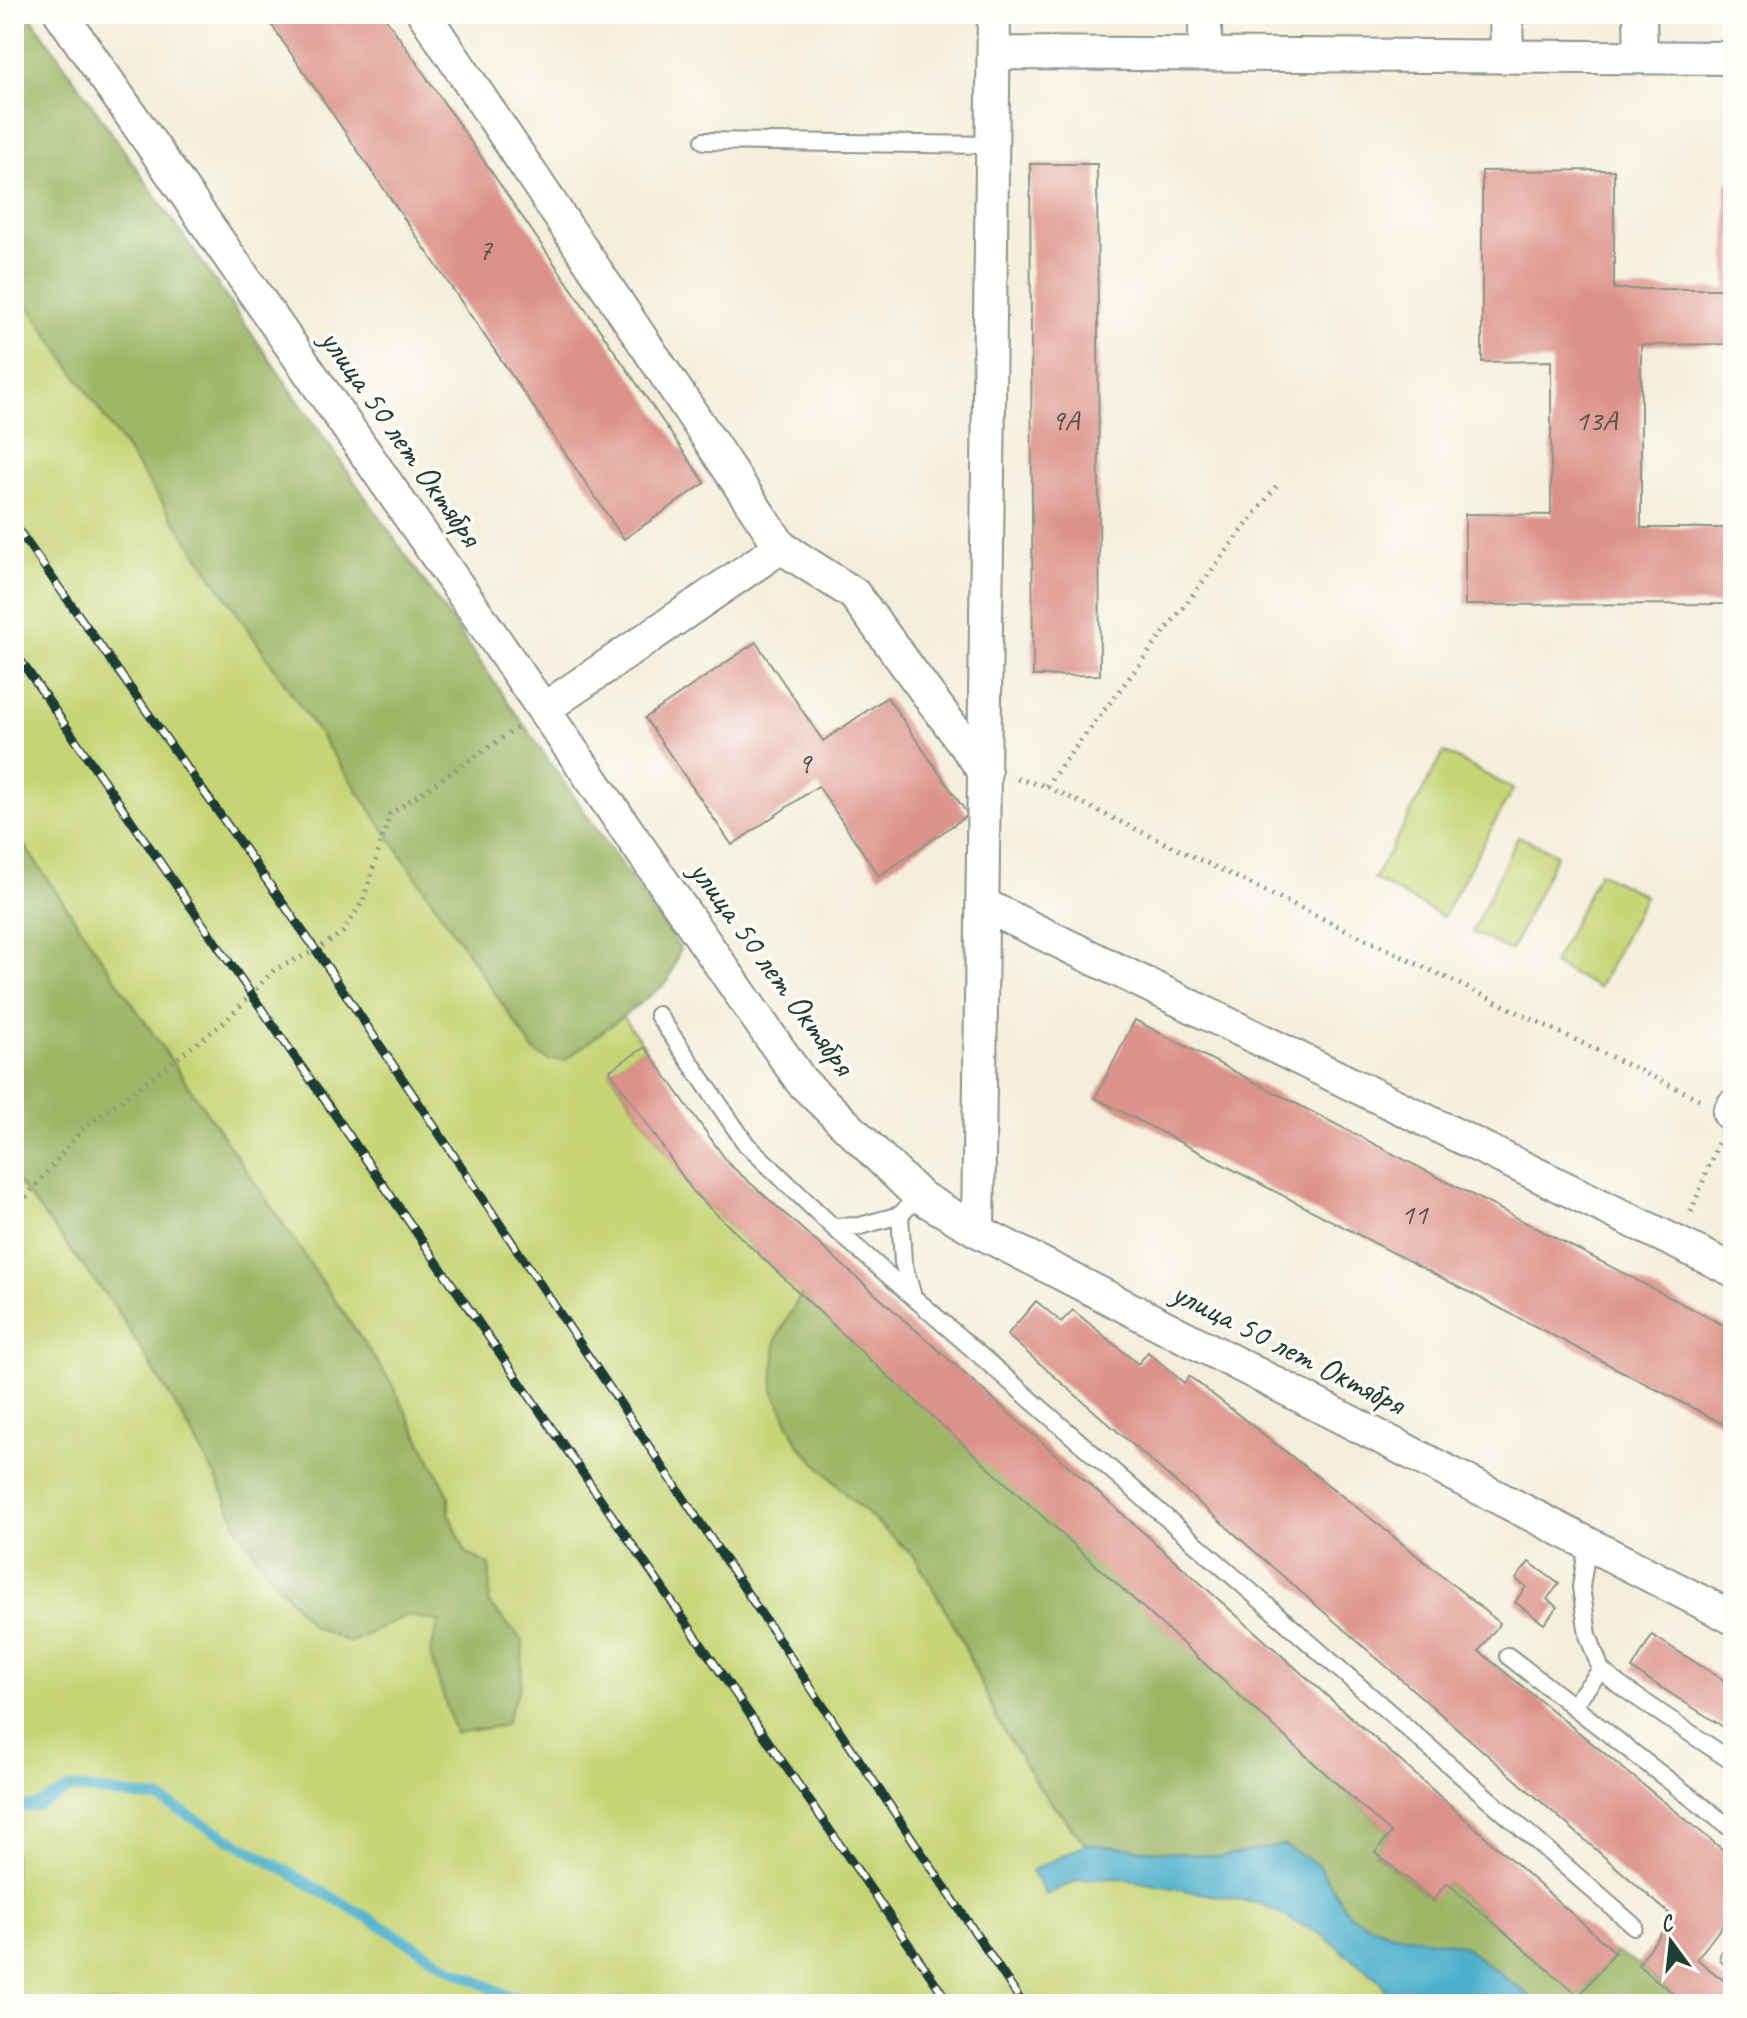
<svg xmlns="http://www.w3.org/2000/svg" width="1747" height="2018" font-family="Caveat,sans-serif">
	<rect width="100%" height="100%" fill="#fdfcf7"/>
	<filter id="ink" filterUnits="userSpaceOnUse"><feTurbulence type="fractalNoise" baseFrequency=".0125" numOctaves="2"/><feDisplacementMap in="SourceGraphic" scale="16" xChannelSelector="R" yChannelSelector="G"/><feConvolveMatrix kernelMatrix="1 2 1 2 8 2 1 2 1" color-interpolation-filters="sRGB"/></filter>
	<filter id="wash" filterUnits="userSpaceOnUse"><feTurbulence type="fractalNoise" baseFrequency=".006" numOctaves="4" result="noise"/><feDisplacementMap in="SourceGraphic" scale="32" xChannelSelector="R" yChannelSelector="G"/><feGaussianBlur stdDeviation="1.8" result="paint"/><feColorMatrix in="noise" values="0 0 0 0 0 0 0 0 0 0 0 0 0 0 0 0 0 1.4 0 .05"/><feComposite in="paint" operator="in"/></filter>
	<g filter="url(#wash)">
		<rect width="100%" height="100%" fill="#f4eeda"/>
		<path fill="#c7d475" stroke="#738854" stroke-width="2" d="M14,284l521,768 30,8 56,-45 24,32 -35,24 84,122 107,101 -25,46 23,105 50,52 66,60 43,75 40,89 43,69 44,54 79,7 376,153h-1526v-827l101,130 67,109 38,69 19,45 111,112 57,-27 32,7 50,-18 1,-39 -24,-12 -17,-40v-17l-59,-115 -376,-551z
			M1444,752l69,37 -70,128 -69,-38z
			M1518,836l39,18 -46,97 -39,-19z
			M1599,872l46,24 -46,92 -46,-24z"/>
		<path fill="#9db666" stroke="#5e7a4d" stroke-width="2" d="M14,14h15l651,935 -12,33 -103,78h-16l-14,-8 -521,-768z
			M14,830l376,551 59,115v17l17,40 24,12 -1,39 34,37 -2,42 -16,42 -50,8 -25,-79 9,-32 -32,-7 -57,28 -38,-17 -38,-46 -35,-50 -19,-45 -38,-69 -67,-109 -101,-130z
			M801,1294l590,539 -16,20 57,46 15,-16 132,112 36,-43 23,13 48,39h-146l-78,-59 -73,-12 -38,-16 -33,-52 -35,-20 -62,12 -135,-13 -45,-54 -43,-69 -40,-89 -43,-75 -66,-60 -50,-52 -26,-55 3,-50z"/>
		<path fill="#4cafcb" stroke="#367680" stroke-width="2" d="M1086,1844l134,13 63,-12 35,20 33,52 38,16 73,12 78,59h-147l-14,-24 -57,-45 -61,-31 -143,-26 -40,2 -32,15 -15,-24z"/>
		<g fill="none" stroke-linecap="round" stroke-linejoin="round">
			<path stroke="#4cafcb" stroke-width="11" d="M14,1807l22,-1 35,-18 89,11 212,121 80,49 56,27 48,8
				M607,2004l20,-3 9,3"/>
		</g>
		<g id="blocks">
			<path fill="#dc9288" d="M264,14h119l322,469 -81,56z
				M1030,164h67l3,511 -67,1z
				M1614,170v119h112v-106h7v161l-92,1v183h92v76l-268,1v-91l86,1v-154l-69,1v-191z
				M756,642l67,99 64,-44 81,118 -89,61 -61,-90 -86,59 -87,-127z
				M1135,1020l598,310v99l-638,-331z
				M645,1047l84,117 886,788 -36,44 -132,-113 -14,17 -58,-48 16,-19 -525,-477 -172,-163 -84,-123z
				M1036,1301l25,21 12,-12 65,54 10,-12 36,31 5,-7 189,148 122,99 -21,28 254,207v67l-7,-4 -29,38 36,29v15l-47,1 -48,-39 35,-48 -666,-582z
				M1529,1562l30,22 -12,15 10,8 -13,17 -29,-22 11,-15 -10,-8z
				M1652,1635l81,51v47l-101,-64z"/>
		</g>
	</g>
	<g filter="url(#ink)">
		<use href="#blocks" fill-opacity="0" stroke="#8a9687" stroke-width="2"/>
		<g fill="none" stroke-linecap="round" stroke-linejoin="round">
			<defs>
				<path id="service" d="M704,141l289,4
					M658,1015l88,129 87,83 801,699
					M833,1227l27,-1 40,-11
					M912,1293l-9,-31 -3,-47 19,-19
					M1588,1543l-7,44 7,48 13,35 18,15 114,77
					M1508,1656l225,174
					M1573,1705l28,-35
					M1729,1957l4,-5"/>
				<path id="minor" d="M61,14l740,1067 118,115 59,35 755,387
					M424,14l357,533 73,47 131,178
					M1205,14v40
					M1506,14l1,41
					M1640,14l1,43
					M994,53l739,5
					M544,709l237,-162
					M984,905l749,365
					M1733,1106l-4,7 4,2
					M978,1231l16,-1217"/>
			</defs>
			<use href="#service" stroke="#8a9687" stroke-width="20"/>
			<use href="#minor" stroke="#8a9687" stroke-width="36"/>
			<path stroke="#8a9687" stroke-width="5" stroke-dasharray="2 6" stroke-linecap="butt" d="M1017,779l29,7 653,313
				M1046,786l232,-302
				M14,1208l7,-5 61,-73 143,-108 49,-52 42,-20 27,-18 20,-31 27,-87 127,-86
				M1691,1212l27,-69
				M14,1223l7,-19"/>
			<use href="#service" stroke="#fff" stroke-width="16"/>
			<use href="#minor" stroke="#fff" stroke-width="32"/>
			<defs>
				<path id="rail" d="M14,524l302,426 707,1054
					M14,651l936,1353"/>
			</defs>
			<use href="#rail" stroke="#1f3d34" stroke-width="9"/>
			<use href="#rail" stroke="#fdfcf7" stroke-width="6" stroke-dasharray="18" stroke-linecap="butt"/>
		</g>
	</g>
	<g text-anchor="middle" stroke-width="7" stroke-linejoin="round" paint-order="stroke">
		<g font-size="30" fill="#4e5249">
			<text x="485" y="259">7</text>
			<text x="1065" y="430">9А</text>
			<text x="1596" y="430">13А</text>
			<text x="804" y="773">9</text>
			<text x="1414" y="1224">11</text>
		</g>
		<g font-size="34" fill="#1f3d34" stroke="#fdfcf7">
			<text transform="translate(402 437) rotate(55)" y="12">улица 50 лет Октября</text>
			<text transform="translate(773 967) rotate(54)" y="12">улица 50 лет Октября</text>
			<text transform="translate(1289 1347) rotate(27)" y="12">улица 50 лет Октября</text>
		</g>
	</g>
	<rect width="1747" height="2018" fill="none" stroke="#fdfcf7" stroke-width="48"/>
	<g transform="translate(1671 1942) rotate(345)" stroke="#fdfcf7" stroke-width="6" paint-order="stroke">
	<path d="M0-6L14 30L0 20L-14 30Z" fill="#1f3d34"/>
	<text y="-12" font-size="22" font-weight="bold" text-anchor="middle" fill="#1f3d34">С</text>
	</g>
</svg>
